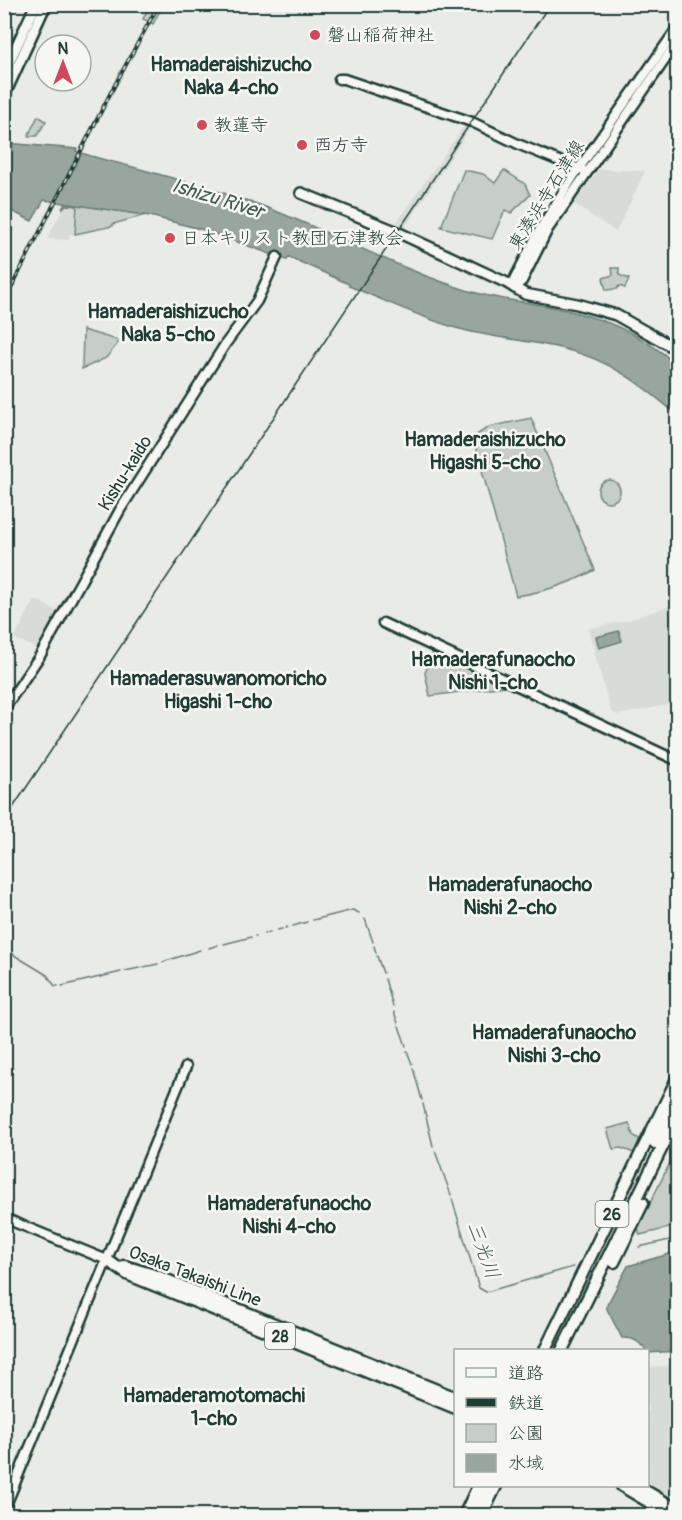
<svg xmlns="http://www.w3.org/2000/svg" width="682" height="1520" font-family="Pangolin,'Klee One',sans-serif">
	<rect width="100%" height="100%" fill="#e9ebe7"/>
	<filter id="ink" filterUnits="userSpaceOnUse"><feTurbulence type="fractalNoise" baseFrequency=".0167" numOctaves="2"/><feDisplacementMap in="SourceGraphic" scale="12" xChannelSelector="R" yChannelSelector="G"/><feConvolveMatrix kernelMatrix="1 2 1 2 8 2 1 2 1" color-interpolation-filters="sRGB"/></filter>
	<g filter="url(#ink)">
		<path fill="#d8dcd8" d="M465,125l6,2 -69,105 -9,-5z
			M599,169l46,2 -29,61 -42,-28z
			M65,205l12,1 -2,28h-6l1,5 -3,1 -20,-1z
			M35,599l25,14 -19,36h-4l-23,-11z
			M677,603v100l-59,12 -7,-3 -23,-83 44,-10z
			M677,1365v136l-29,-18v-116z"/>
		<path fill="#c7cec9" stroke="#73867e" stroke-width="1.5" d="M150,5h13l-10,19 -10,-5z
			M38,116l8,5 -9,15h-9z
			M464,170l19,4 12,9 9,-13 21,14 5,11 -19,18 -6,-3 -13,29 -51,-12z
			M65,203l81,12 -33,9v2l-38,8 2,-28 -11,-1 -4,4z
			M612,268h7v7l10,4 -4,9 -6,-2 -2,3 -11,1 -3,-12 10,-3z
			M83,330l34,10 1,3 -12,15 -24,11z
			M531,418l64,152c-26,14 -51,22 -79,26l-43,-159 16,-10z
			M598 491a11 11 0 1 1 22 0a11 11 0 1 1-22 0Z
			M433,652l72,34 -75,10 -5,-23z
			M629,1123l4,12 6,4v5l-5,9 -13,-5 -8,1 -6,-20z
			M677,1148v78l-37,9 -2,-7z"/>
		<path fill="#99a6a0" stroke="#687c75" stroke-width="1.5" d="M5,143l72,6 -1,2c18,7 35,10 53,15 44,12 88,24 131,39 70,26 135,63 206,85 27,9 54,11 81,16 51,10 91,24 130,59v50c-33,-29 -68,-56 -113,-66 -36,-9 -73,-11 -108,-21 -37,-11 -72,-28 -107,-42v-2l-60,-27 -2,3 -83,-30 -54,-14 -106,-16 -12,21 -27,-13z
			M619,631l3,10 -23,7 -3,-11z
			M669,1254h8v97l-29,2c-7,-9 -12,-16 -26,-15l-15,-29v-4l21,-39z"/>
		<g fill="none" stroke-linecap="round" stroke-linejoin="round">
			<path stroke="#687c75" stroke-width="1.5" d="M365,919l8,23
				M313,920l40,-10 6,3
				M293,926l14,-4
				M285,928l2,-1
				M277,930l5,-1
				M264,934l6,-2
				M255,936h1
				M224,944l27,-7
				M374,946l2,7
				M209,948l9,-3
				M4,949l43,26 8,11h3
				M377,956l6,17
				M163,962l37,-12
				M125,971l33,-7
				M385,979l8,27
				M62,986l59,-14
				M394,1012l4,11
				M399,1026l7,20
				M407,1051l5,13
				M413,1068l9,32
				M423,1104l10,42
				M435,1151l16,44
				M452,1199l27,89 7,4 87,-25
				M639,1247l39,-9"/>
			<defs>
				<path id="tertiary" d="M339,79h5l128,43 48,23 64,26
					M514,288l1,-10 25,-49 33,-52 105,-150
					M514,288l8,-7 26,-52 130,-188
					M383,623l295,138
					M4,709l37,-55 79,-144 106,-167 31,-42 20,-44
					M4,1218l103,42
					M4,1510l182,-443"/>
				<path id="secondary" d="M4,73l32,-69
					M4,96l42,-92
					M301,193l94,38 112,52 18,11 52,10 39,11 62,35"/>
				<path id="primary" d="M107,1260l20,14 329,134
					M124,1266l30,9 302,123
					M622,1486l51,30
					M637,1486l41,24"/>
				<path id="trunk" d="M655,1143l23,-47
					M614,1262l29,-59
					M545,1350l133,-273
					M562,1350l116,-235
					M464,1516l14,-30
					M472,1516l15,-30
					M481,1516l15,-30"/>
			</defs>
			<use href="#tertiary" stroke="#1f3d34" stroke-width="13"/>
			<use href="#secondary" stroke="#1f3d34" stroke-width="14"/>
			<use href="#primary" stroke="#1f3d34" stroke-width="15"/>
			<use href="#trunk" stroke="#1f3d34" stroke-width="15"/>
			<use href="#tertiary" stroke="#f6f6f2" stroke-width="8"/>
			<use href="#secondary" stroke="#f6f6f2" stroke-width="9"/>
			<use href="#primary" stroke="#f6f6f2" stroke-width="10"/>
			<use href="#trunk" stroke="#f6f6f2" stroke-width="10"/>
			<path stroke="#1f3d34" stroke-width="1.5" d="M4,821l546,-817"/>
			<defs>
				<path id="rail" d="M4,302l106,-208 49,-90"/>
			</defs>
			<use href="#rail" stroke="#1f3d34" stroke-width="4"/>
			<use href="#rail" stroke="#f6f6f2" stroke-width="1.5" stroke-dasharray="4.5" stroke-linecap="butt"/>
		</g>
	</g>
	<g fill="#d1495b" stroke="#f6f6f2" stroke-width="2">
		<circle cx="315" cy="35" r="6"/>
		<circle cx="202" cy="125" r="6"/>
		<circle cx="302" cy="145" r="6"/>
		<circle cx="170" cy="238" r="6"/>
	</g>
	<g text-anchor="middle" stroke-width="5" stroke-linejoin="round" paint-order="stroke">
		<g fill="#f6f6f2" stroke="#60746d" stroke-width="1.5">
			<rect x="595.5" y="1201" width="33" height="26" rx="4.5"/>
			<rect x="265" y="1323" width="30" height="26" rx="4.5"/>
		</g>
		<g font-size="16" font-weight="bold" fill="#1f3d34">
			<text x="612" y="1220">26</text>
			<text x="280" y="1342">28</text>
		</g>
		<g font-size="18" fill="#1f3d34" stroke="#f6f6f2" text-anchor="start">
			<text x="327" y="41">磐山稲荷神社</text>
			<text x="214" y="131">教蓮寺</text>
			<text x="314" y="151">西方寺</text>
			<text x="182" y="244">日本キリスト教団 石津教会</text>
		</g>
		<g font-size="18" fill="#1f3d34" stroke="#f6f6f2">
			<text transform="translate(546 195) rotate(-58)" y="6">東湊浜寺石津線</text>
			<text transform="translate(125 473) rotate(-58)" y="6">Kishu-kaido</text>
			<text transform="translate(195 1276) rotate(21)" y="6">Osaka Takaishi Line</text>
		</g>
		<g font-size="20" font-weight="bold" fill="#1f3d34" stroke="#f6f6f2">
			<text x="231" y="71">Hamaderaishizucho<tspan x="231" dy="23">Naka 4-cho</tspan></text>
			<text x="168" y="318">Hamaderaishizucho<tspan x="168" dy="23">Naka 5-cho</tspan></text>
			<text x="485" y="446">Hamaderaishizucho<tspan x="485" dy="23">Higashi 5-cho</tspan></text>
			<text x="493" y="666">Hamaderafunaocho<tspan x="493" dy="23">Nishi 1-cho</tspan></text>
			<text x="218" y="685">Hamaderasuwanomoricho<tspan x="218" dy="23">Higashi 1-cho</tspan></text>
			<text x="510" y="891">Hamaderafunaocho<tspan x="510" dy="23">Nishi 2-cho</tspan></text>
			<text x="554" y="1039">Hamaderafunaocho<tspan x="554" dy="23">Nishi 3-cho</tspan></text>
			<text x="289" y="1210">Hamaderafunaocho<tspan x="289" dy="23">Nishi 4-cho</tspan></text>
			<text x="214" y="1402">Hamaderamotomachi<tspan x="214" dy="23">1-cho</tspan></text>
		</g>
		<g font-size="20" font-style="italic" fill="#445c54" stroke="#f6f6f2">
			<text transform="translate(218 198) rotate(17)" y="7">Ishizu River</text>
			<text transform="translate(484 1250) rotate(70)" y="7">三光川</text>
		</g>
	</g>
	<rect width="682" height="1520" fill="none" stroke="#f6f6f2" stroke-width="24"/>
	<rect x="12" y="12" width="658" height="1496" fill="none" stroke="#1f3d34" stroke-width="2" filter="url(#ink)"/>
	<rect x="454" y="1349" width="195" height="138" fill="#f6f6f2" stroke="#a0aca6" stroke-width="1.5"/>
	<rect x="466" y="1368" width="30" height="9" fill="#f6f6f2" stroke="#a0aca6" stroke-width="1.5"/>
	<text x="508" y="1379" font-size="18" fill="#1f3d34">道路</text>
	<rect x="466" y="1398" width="30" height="9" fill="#1f3d34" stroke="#a0aca6" stroke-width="1.5"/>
	<text x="508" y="1409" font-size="18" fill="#1f3d34">鉄道</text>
	<rect x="466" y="1424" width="30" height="18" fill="#c7cec9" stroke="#a0aca6" stroke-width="1.5"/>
	<text x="508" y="1439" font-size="18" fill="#1f3d34">公園</text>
	<rect x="466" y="1454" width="30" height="18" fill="#99a6a0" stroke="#a0aca6" stroke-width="1.5"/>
	<text x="508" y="1469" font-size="18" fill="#1f3d34">水域</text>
	<g transform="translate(63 63)"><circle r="28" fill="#f6f6f2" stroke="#a0aca6" stroke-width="1.5"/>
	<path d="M0-4.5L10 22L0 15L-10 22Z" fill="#d1495b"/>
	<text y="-9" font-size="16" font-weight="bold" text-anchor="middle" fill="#1f3d34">N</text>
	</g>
</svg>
